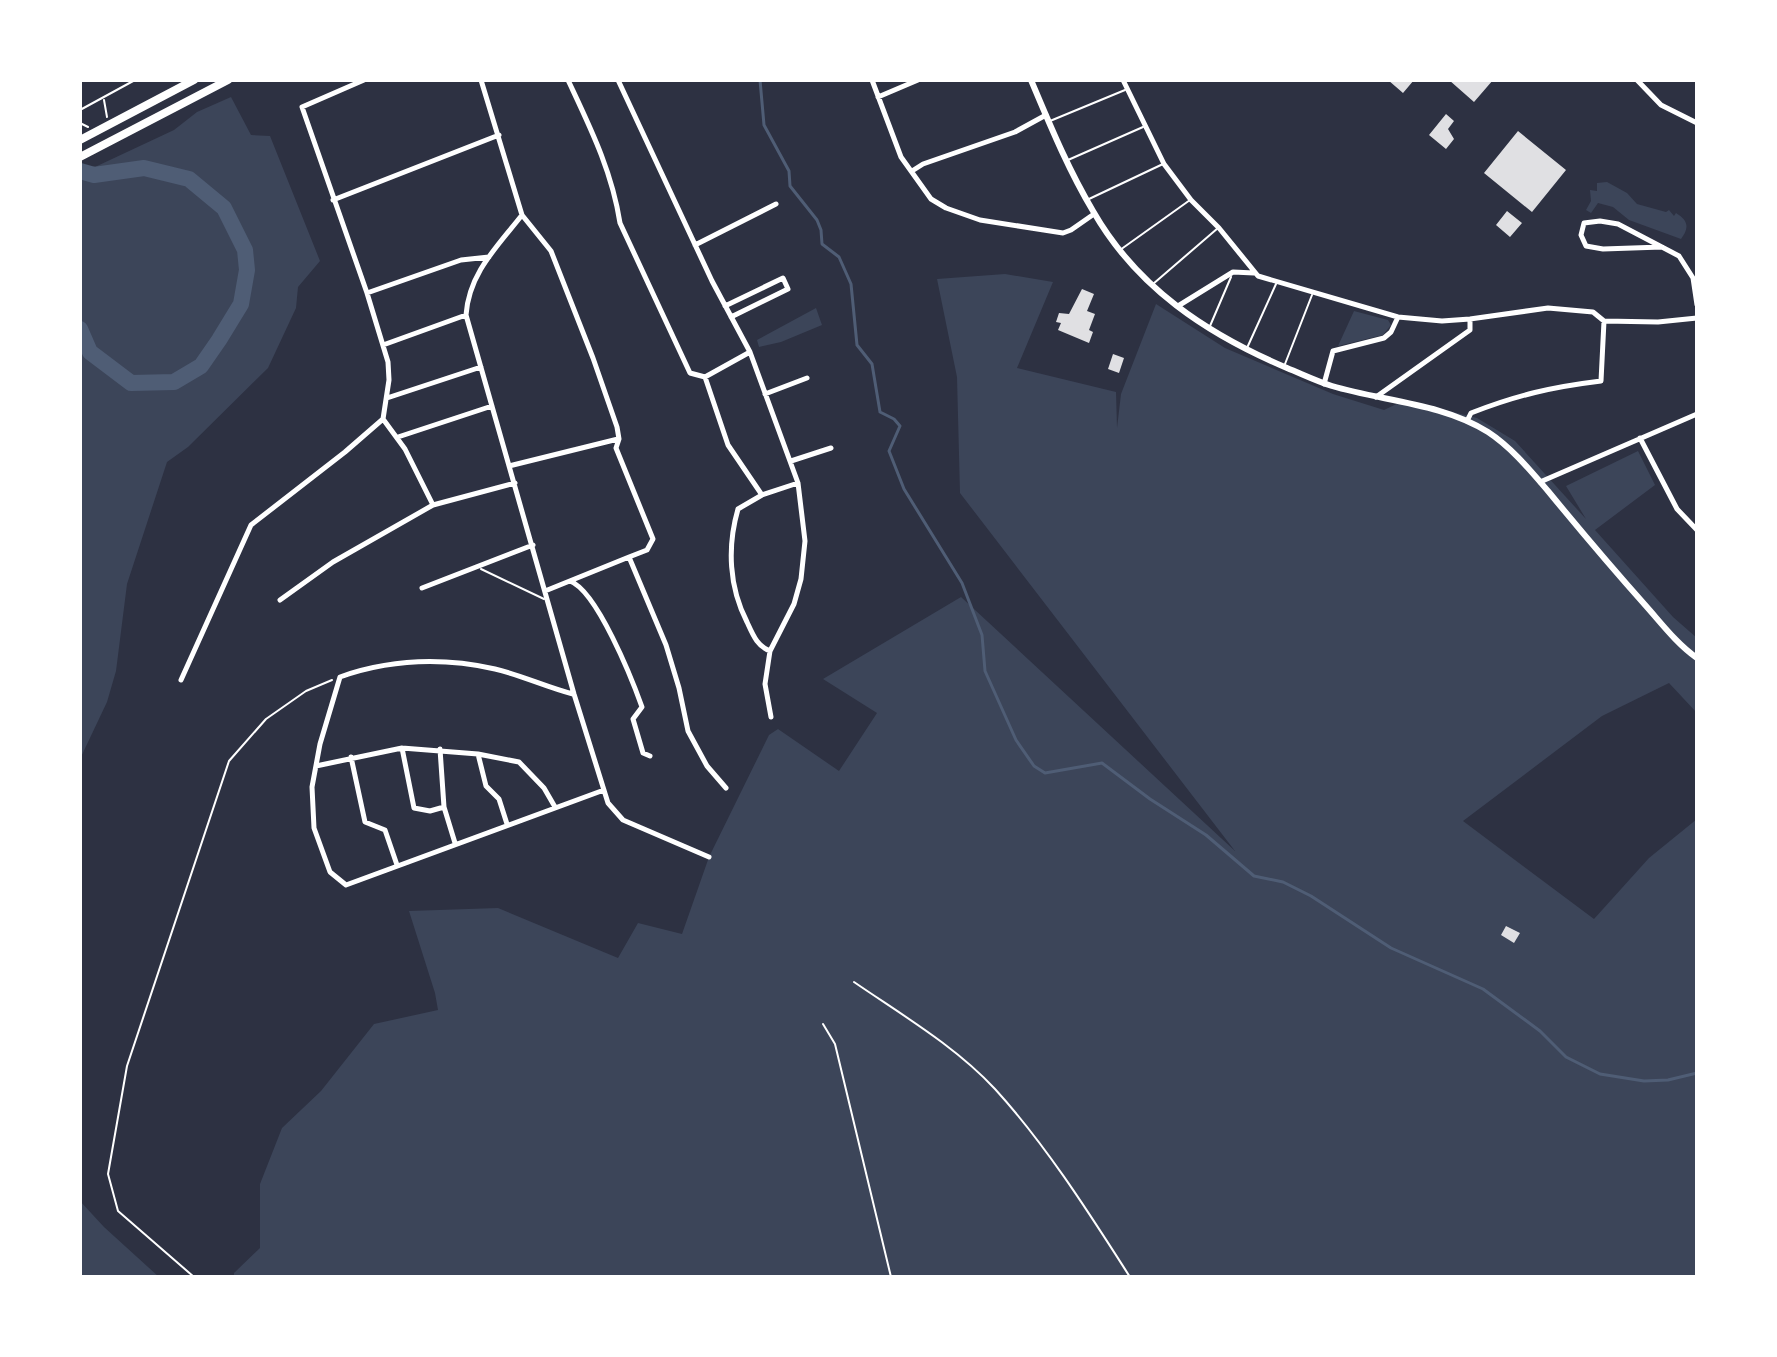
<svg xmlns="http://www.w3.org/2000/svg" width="1777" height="1357" font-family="'Fira Sans Condensed',sans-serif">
	<rect width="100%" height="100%" fill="#2d3142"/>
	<path fill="#3c4559" d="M231,97l20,38 19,1 50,125 -22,26 -2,21 -28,60 -80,79 -21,15 -40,122 -11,87 -9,31 -27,57v-585l94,-44 23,-18z
		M1607,182l20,11 10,11 29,8 3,-2 5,6 2,-3c13,8 13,15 5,26l-52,-19 -16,-13 -15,-4 -7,10 -5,-3 5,-9 -1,-11 7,1v-8z
		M1005,274l48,8 -36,86 99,24 1,36 4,-34 35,-90 69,44 108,46 51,16 21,-10 72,18 38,23 71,78 -20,-33 72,-35 17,34 -60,45 78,87 24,21v75l-28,-30 -67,33 -139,105 131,98 55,-61 48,-39v458h-1463v-4l26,-25v-64l22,-56 39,-37 53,-67 64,-14 -3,-17 -26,-82 89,-3 120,50 20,-35 44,11 27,-77 60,-122 9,-6 61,42 38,-58 -54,-34 138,-82 274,254 -275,-358 -3,-116 -20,-98z
		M816,308l6,17 -41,17 -22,5 -2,-7z
		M1354,311l34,9 3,5 -8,10 -45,11z
		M80,1201l24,26 55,50h-79z"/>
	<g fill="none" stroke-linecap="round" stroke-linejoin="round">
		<path stroke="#4f5d75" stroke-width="3" d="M760,80l4,45 25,46 1,15 27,34 4,10 1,14 17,13 12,27 6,61 15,19 8,48 14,7 6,7 -11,25 15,38 58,94 20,52 3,36 31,69 18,26 11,7 57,-10 48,36 56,36 48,41 29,6 28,14 80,52 92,41 57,42 26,26 34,17 44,7 24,-1 29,-7"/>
		<path stroke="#4f5d75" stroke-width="16" d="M80,171l14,4 50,-7 45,11 35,29 21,42 2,20 -6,34 -22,36 -18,26 -27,16 -43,1 -41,-31 -10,-23"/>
	</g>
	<path fill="#e0e0e3" d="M1388,80h26l-11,13z
		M1449,80h44l-19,22z
		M1446,114l8,7 -6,8 6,10 -8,10 -17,-14z
		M1518,131l48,39 -34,42 -48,-39z
		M1507,211l15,12 -12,14 -14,-12z
		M1082,289l12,5 -7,17 8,3 -6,16 4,2 -4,11 -31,-13 3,-7 -5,-1 3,-9 10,1z
		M1113,354l11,4 -5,15 -11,-4z
		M1506,926l14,7 -6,10 -13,-8z"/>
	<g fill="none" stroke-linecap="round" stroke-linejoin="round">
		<path stroke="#fff" stroke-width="2" d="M104,100l3,17
			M80,110l55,-30
			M80,123l8,4
			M854,982c48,33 101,64 141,107 51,56 94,124 135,188
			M823,1024l12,20 56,233
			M194,1277l-76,-66 -10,-37 19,-108 102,-305 37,-42 40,-28 26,-11"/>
		<path stroke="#fff" stroke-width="2" d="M1050,121l75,-31
			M1068,160l75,-33
			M1089,199l74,-35
			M1120,250l70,-50
			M1153,284l65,-56
			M1210,326l21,-49
			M1247,348l29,-64
			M1285,364l27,-69
			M481,569l63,30"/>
		<path stroke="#fff" stroke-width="5" d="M481,80l41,135 29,36 42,107 24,69 2,12 -3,9 37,91 -6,11 -18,7 37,88 13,43 9,43 19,35 19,22
			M568,80c22,47 44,91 52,143l70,150 15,4
			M618,80l94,201 38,71 48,131 7,58 -4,38 -7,25 -24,47c-13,-5 -17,-16 -23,-29 -18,-35 -20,-75 -9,-113l24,-14 -34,-50 -23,-68 45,-25
			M872,80l29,77 30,42 15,9 34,12 83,13 8,-3 23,-16
			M1123,80l41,84 27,36 28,28 39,48 140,41 44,4 28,-2 78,-11 45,4 11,9 54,1 39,-4
			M1637,80l24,25 36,18
			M878,97l40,-17
			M912,171l11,-7 92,-32 31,-17
			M333,200l166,-65
			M522,215c-25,32 -53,58 -56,100l108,379 34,109 15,17 86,37
			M695,245l81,-41
			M1662,247l-59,2 -17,-3 -5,-11 3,-12 16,-2 18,3 61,32 14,22 4,27
			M367,293l94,-33 28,-3
			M725,306l58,-28 5,11 -57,28
			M1178,306l55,-34 21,1
			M383,345l83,-30
			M1324,384l9,-33 51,-13 7,-6 7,-15
			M765,394l42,-16
			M1376,397l94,-67v-11
			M387,398l94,-31
			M383,419l22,30 28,56
			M1467,421l4,-8c46,-18 81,-26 130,-32l3,-60
			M398,437l94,-31
			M1640,438l37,71 20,21
			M791,461l40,-13
			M509,466l109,-27
			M1540,482l157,-68
			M762,495l36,-12
			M570,581c27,10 62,98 72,126l-9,12 10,34 7,3
			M422,588l111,-43
			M545,591l84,-34
			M280,600l53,-38 100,-57 82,-22
			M770,651l-5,33 6,33
			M181,680l70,-155 94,-73 38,-33 6,-39 -1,-18 -21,-69 -65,-186 62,-27
			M573,694c-27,-7 -52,-19 -78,-25 -54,-12 -104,-10 -155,8l-20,67 -8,43 2,41 16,44 16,13 258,-95
			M402,748l12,60 16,3 14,-4
			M440,749l4,58 11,36
			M478,754l8,32 13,13 8,25
			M351,757l14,65 20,8 12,35
			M316,766l86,-18 76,6 41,8 25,26 11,19"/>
		<path stroke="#fff" stroke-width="6" d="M1031,80c19,45 37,89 62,131 44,77 114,123 194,157 15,6 29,13 45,18 50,15 110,17 156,46 23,15 42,38 60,59 32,39 65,78 98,115 16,18 31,38 51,52"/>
		<path stroke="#fff" stroke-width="8" d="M80,140l114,-60
			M80,157l148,-77"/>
	</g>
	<rect width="1777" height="1357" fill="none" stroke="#ffffff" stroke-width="164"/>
</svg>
